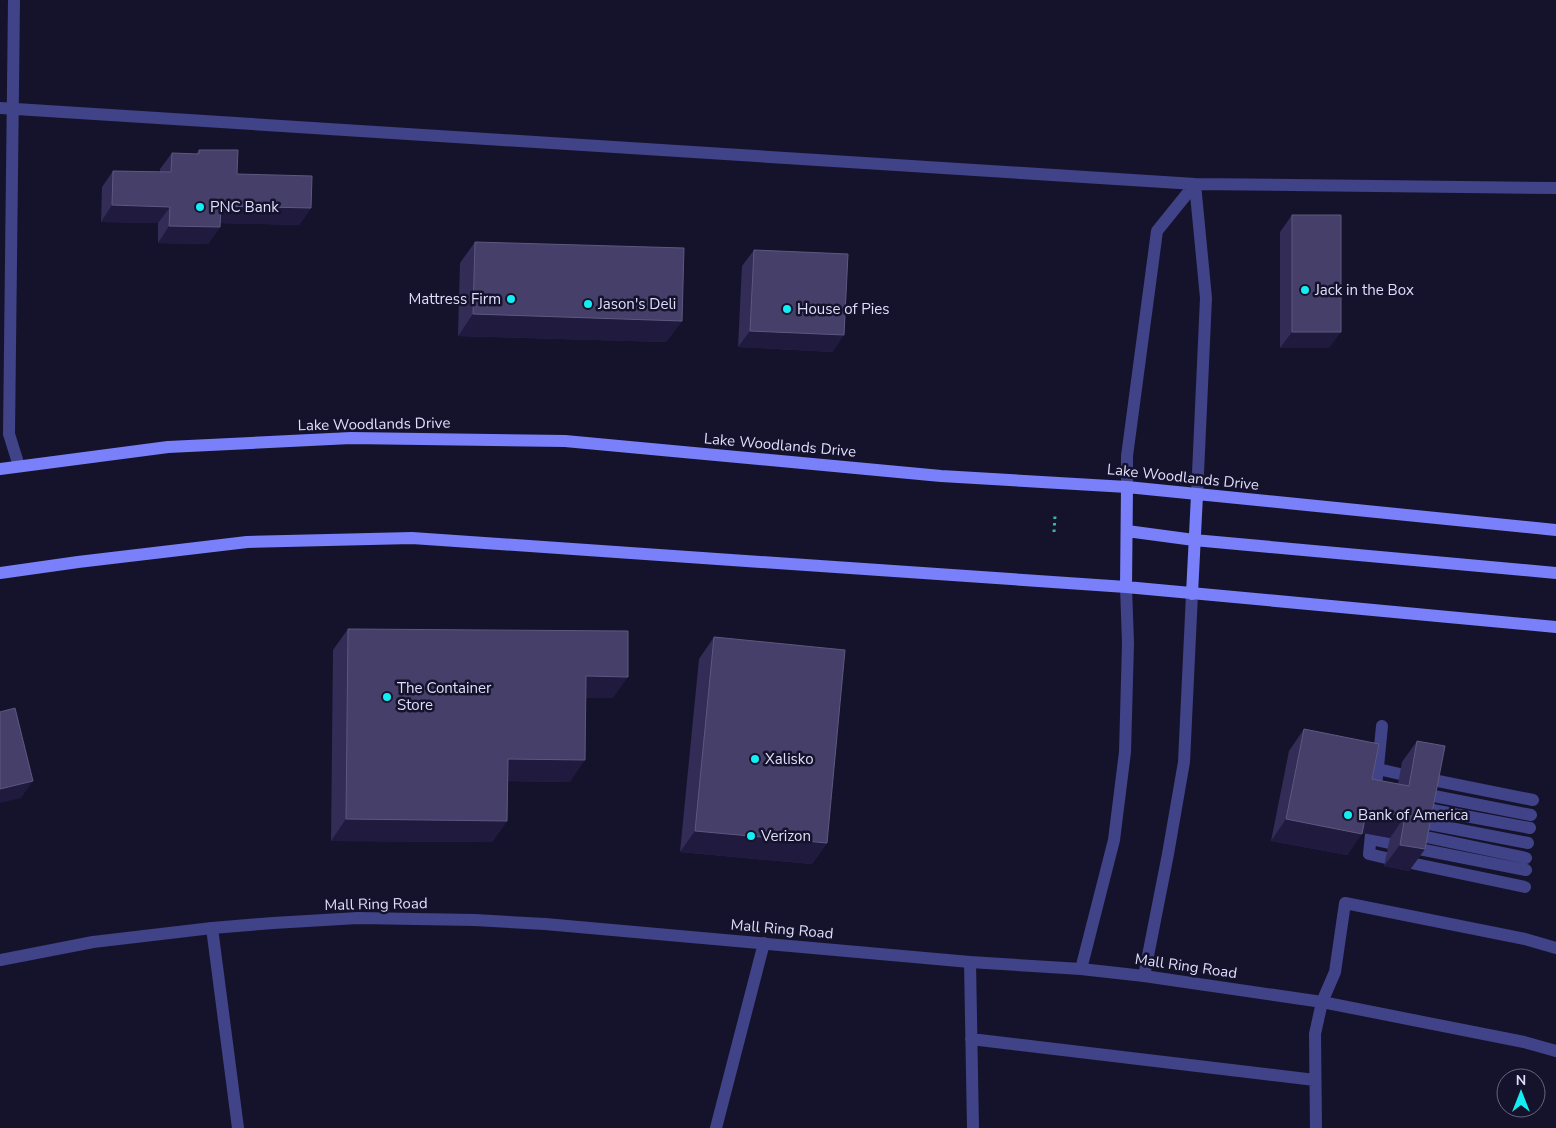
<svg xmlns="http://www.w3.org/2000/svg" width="1556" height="1128" font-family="'Nunito Sans',sans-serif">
	<rect width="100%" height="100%" fill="#15132b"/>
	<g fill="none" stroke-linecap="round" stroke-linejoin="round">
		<path stroke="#37b8a7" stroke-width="3" stroke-dasharray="2.5 4" stroke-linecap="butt" d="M1054,532l1,-16"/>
		<path stroke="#404387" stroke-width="12" d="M14,0l-5,434 10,32
			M0,108l1195,76 361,4
			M1195,184l11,114 -9,197
			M1127,487v-31l30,-225 38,-47
			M1378,769l22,5
			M1428,779l105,21
			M1424,794l107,21
			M1375,797l7,-71
			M1422,808l108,20
			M1419,822l109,21
			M1371,834l-2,20 17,4
			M1417,835l109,23
			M1371,839l18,4
			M1414,848l112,22
			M1411,863l114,24
			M212,928l26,200
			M970,962l3,166
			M1081,969l33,-129 11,-88 3,-109 -2,-56
			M1144,976l24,-122 16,-92 8,-168
			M971,1039l344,41
			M716,1128l48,-185
			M1316,1128l-1,-94 7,-32 13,-30 10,-69 180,36 31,9"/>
		<path stroke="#404387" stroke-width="12" d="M0,960l93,-18 119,-14 61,-5 85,-5 117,2 70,4 425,38 111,7 63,7 178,26 202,40 32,9"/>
		<path stroke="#7a80f9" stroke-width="12" d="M0,469l168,-22 183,-9 214,3 376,35 186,11 429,43
			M1127,531l67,9 362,33
			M0,573l78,-11 169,-20 165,-4 714,49 430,40
			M1126,587l1,-100
			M1192,594l5,-99"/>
	</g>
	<path fill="#322c57" d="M199,150l38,24 74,34 -12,17 -79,-2v4l-12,17 -50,-1v-20l-57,-1 1,-35 11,-16 47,1v-3l12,-16 24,1z
		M1292,215l37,133h-49v-116z
		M475,242l207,79 -16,21 -208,-6 2,-73z
		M754,250l79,102 -95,-5 4,-81z
		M348,629l265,69h-27l-16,84 -62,-1 -1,40 -15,21 -161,-1 2,-191z
		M714,637l113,206 -15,21 -132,-12 19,-193z
		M1304,729l68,50 26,5 4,-22 15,-21 8,108 -16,22 -25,-5 6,-28 -28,-5 -15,22 -76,-14 18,-90z"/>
	<path fill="#1f1a3e" d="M112,205l58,2 -12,16 -57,-1z
		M221,206l90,2 -12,17 -90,-2z
		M169,226l51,1 -12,17 -50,-1z
		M473,314l209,7 -16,21 -208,-6z
		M750,331l94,4 -11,17 -95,-5z
		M1292,332h49l-12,16h-49z
		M586,676l42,1 -15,21h-42z
		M508,759l77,1 -15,22 -77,-1z
		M33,781l-12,17 -21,5v-14z
		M1367,809l38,7 -15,22 -38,-7z
		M346,819l161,2 -15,21 -161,-1z
		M1286,819l76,15 -15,21 -76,-14z
		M695,831l132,12 -15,21 -132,-12z
		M1400,845l25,4 -16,22 -25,-5z"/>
	<path fill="#453f69" stroke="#5d5880" d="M199,150h39l-1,24 75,2 -1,32 -90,-2 -1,21 -51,-1 1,-19 -58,-2 1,-34 58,1 1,-19 27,1z
		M1292,215h49v117h-49z
		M475,242l209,6 -2,73 -209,-7z
		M754,250l94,4 -4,81 -94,-4z
		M348,629l280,2v46l-42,-1 -1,84 -77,-1 -1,62 -161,-2z
		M714,637l131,13 -18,193 -132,-12z
		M15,708l18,73 -33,8v-77z
		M1304,729l75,15 -7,35 37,7 8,-45 28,5 -20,103 -25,-4 5,-29 -38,-7 -5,25 -76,-15z"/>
	<g fill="#13eef4" stroke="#15132b" stroke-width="2">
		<circle cx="200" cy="207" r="5"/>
		<circle cx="1305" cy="290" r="5"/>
		<circle cx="511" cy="299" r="5"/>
		<circle cx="588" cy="304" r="5"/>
		<circle cx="787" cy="309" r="5"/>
		<circle cx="387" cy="697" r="5"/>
		<circle cx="755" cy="759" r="5"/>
		<circle cx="1348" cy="815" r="5"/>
		<circle cx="751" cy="836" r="5"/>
	</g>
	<g text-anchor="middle" stroke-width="5" stroke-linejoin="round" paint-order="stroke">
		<g font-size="15" fill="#dfdefd" stroke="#15132b" text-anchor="start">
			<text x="210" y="212">PNC Bank</text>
			<text x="1315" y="295">Jack in the Box</text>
			<text x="501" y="304" text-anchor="end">Mattress Firm</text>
			<text x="598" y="309">Jason's Deli</text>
			<text x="797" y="314">House of Pies</text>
			<text x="397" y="693">The Container<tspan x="397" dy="17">Store</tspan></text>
			<text x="765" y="764">Xalisko</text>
			<text x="1358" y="820">Bank of America</text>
			<text x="761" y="841">Verizon</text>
		</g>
		<g font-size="15" fill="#dfdefd" stroke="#15132b">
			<text transform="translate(374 424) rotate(-1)" y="5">Lake Woodlands Drive</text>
			<text transform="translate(780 445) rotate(5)" y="5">Lake Woodlands Drive</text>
			<text transform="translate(1183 477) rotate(6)" y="5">Lake Woodlands Drive</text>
			<text transform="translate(376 904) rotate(-1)" y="5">Mall Ring Road</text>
			<text transform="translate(782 929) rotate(5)" y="5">Mall Ring Road</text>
			<text transform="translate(1186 966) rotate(8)" y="5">Mall Ring Road</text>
		</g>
	</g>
	<g transform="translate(1521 1093)"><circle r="24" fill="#15132b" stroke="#66647f"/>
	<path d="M0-4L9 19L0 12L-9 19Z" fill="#13eef4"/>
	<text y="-8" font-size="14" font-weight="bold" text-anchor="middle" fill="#dfdefd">N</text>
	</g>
</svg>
